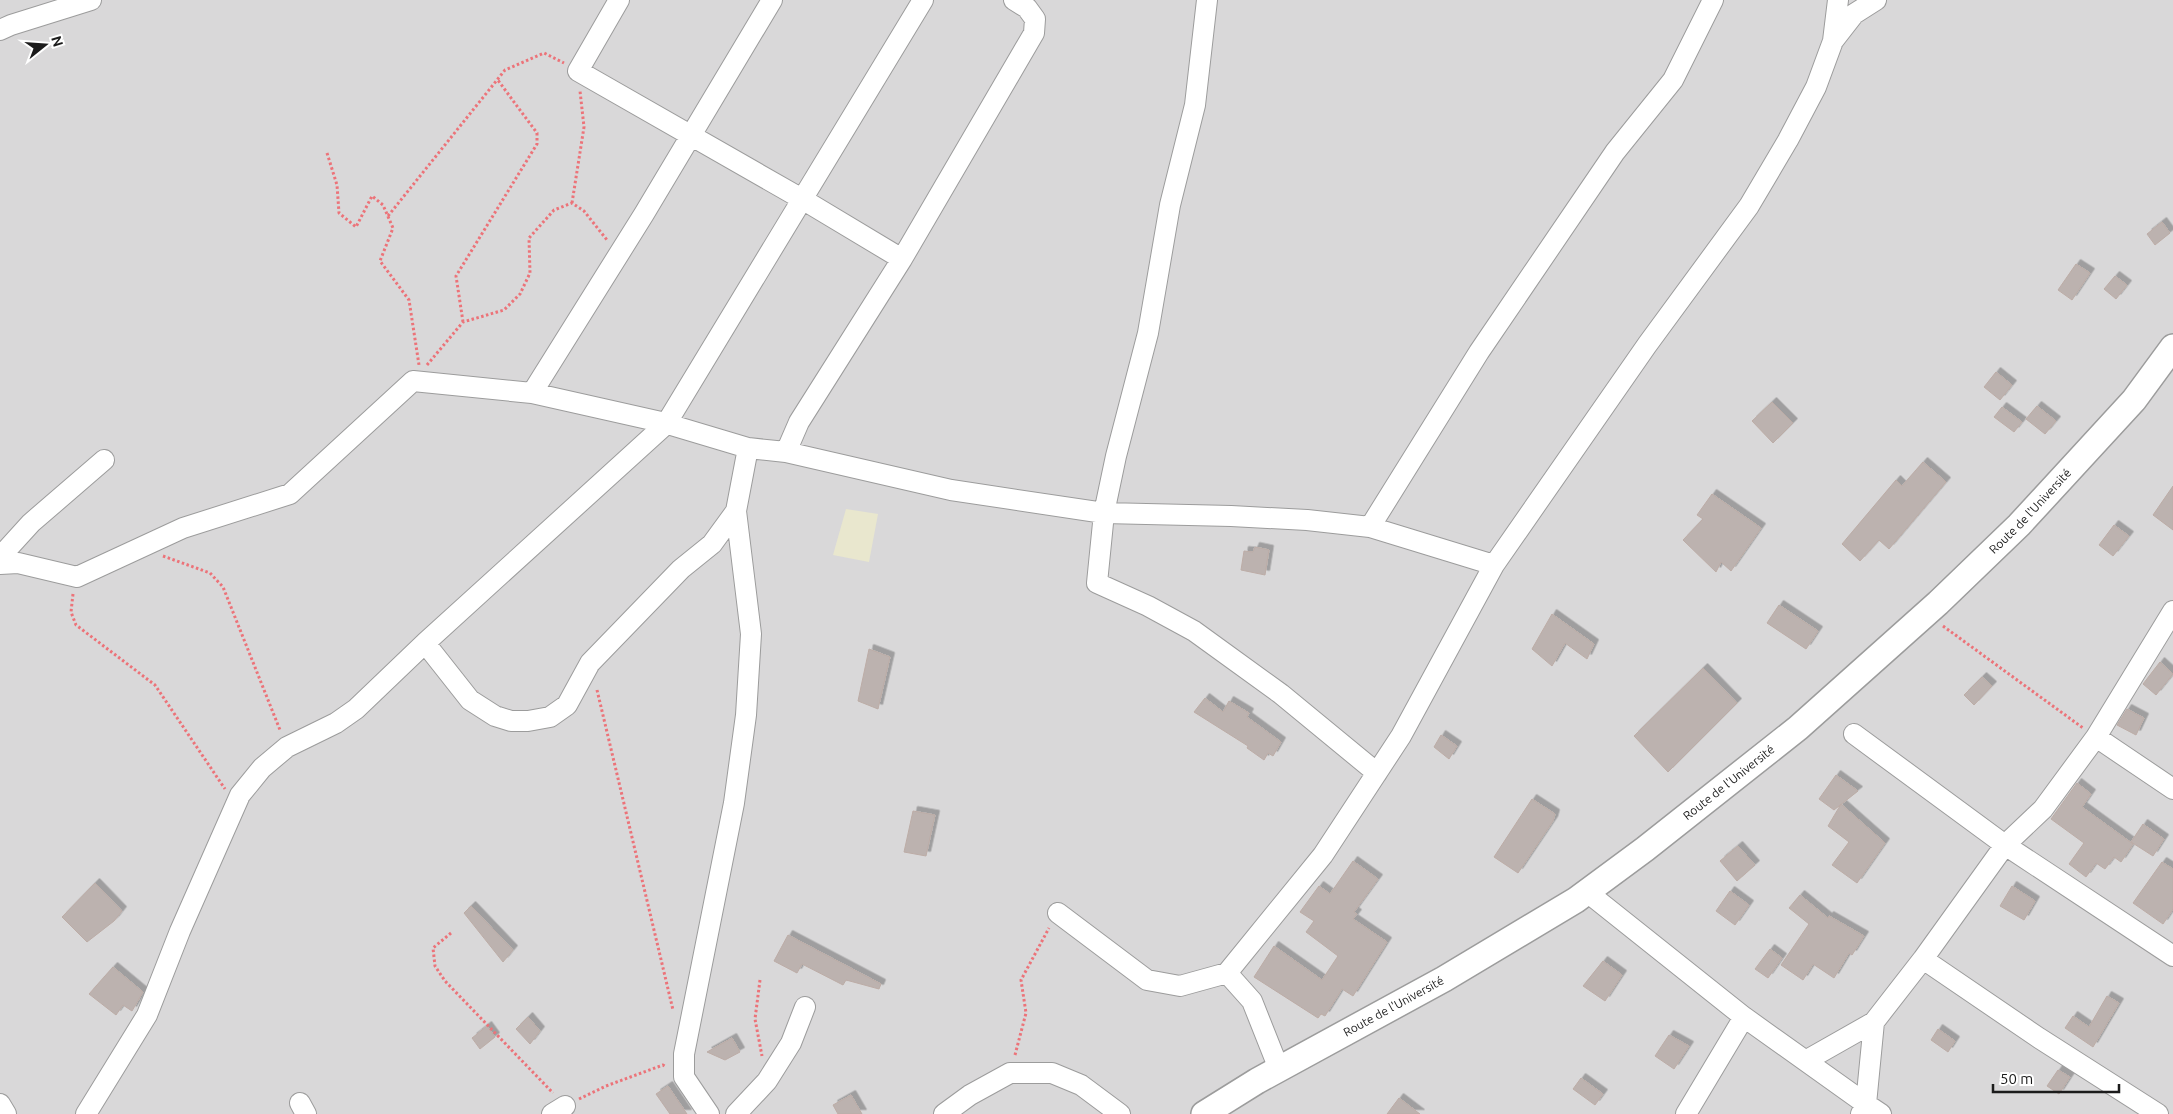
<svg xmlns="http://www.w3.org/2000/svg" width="2173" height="1114" font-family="Ubuntu,sans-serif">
	<defs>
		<filter id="shadow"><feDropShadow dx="4.5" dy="-4.5" stdDeviation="0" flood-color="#0004"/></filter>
	</defs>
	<rect width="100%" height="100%" fill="#ece7e2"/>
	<path fill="#d9d8d9" d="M0,0h2173v1114h-2173z"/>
	<path fill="#e9e7ce" d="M846,509l32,5 -9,48 -36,-7z"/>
	<path fill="#bcb2af" stroke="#bcaca6" filter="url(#shadow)" d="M2162,222l8,11 -15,12 -8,-11z
		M2076,264l14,9 -18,27 -14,-10z
		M2115,276l12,9 -11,14 -12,-10z
		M1996,372l16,13 -12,15 -16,-13z
		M1772,402l21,21 -20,20 -21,-22z
		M2037,406l19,15 -11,13 -19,-15z
		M2002,407l20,15 -8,10 -20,-15z
		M1923,462l23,20 -57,67 -10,-9 -19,21 -18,-17 54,-64 6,6z
		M2173,486v44l-20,-15z
		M1712,494l49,34 -30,43 -10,-9 -5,10 -33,-32 20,-21 -6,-4z
		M2114,525l15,11 -16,20 -14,-11z
		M1255,547l14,3 -4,25 -24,-5 3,-19 9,1z
		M1779,605l39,26 -12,18 -39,-26z
		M1552,614l42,30 -7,15 -22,-16 -13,23 -20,-17z
		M869,649l21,8 -12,52 -20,-8z
		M2160,662l13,12 -17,21 -13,-11z
		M1703,668l34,35 -69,69 -34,-36z
		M1982,677l10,9 -18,19 -10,-10z
		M1205,698l18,14 6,-11 20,12 -2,4 34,25 -8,14 -5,-3 -4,7 -17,-12 1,-2 -54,-34z
		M2127,709l17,9 -8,17 -19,-10z
		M1441,735l16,11 -8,13 -15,-12z
		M1836,775l22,16 -24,19 -15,-11z
		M2077,783l14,11 -9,13 51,37 -12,18 -7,-5 -9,12 -9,-6 -10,14 -17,-13 15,-21 -33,-24z
		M1532,799l23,15 -2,7 -35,52 -24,-16z
		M1841,804l44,39 -28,40 -25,-18 17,-23 -21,-16z
		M913,811l22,4 -9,41 -22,-4z
		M2143,824l21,15 -11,17 -22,-14z
		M1738,846l17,19 -18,16 -17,-20z
		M1353,861l25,18 -24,33 3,2 -4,5 34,23 -34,54 -11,-7 -17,27 -4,-2 -3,4 -64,-41 20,-31 48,34 16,-24 -32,-24 8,-11 -14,-9 19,-26 11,8z
		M2162,862l11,7v40l-10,15 -30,-21z
		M95,883l27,28 -8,10 -27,21 -25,-25z
		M2012,886l23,15 -11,19 -24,-14z
		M1730,891l19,14 -14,20 -19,-14z
		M1800,895l28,23 1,-2 35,20 -12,19 -3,-2 -15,25 -21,-14 -10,16 -22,-15 28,-41 -20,-16z
		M471,906l42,44 -10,12 -39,-49z
		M788,935l93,49 -2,5 -33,-9 -3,5 -41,-21 -5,9 -23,-12z
		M1770,949l12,9 -14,20 -13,-9z
		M1603,961l19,14 -17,26 -22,-15z
		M113,967l30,25 -11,19 -9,-6 -7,10 -27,-21z
		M2107,996l12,7 -26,44 -28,-19 8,-12 16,11z
		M528,1017l12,14 -10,13 -14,-15z
		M487,1026l8,11 -15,12 -8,-11z
		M1938,1029l17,12 -7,11 -17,-12z
		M1669,1035l20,11 -15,23 -19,-13z
		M732,1038l8,14 -15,8 -18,-8z
		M2058,1070l12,7 -11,17 -12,-8z
		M1581,1078l22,16 -8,11 -22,-16z
		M668,1086l19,28h-17l-14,-20z
		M851,1095l11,19h-24l-5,-9z
		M1399,1098l21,16h-33z"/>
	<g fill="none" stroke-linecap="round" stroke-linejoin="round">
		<defs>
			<path id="minor" d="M619,0l-41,71 224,128 100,60
				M1207,0l-12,105 -25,100 -22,128 -32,123 -12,57 -7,70 51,23 46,25 87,63 96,79
				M0,30l11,-5 80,-25
				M1833,41l21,-27 22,-14
				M532,393l112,-179 128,-214
				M786,452l13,-30 103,-163 132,-226 1,-14 -8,-11 -13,-8
				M1370,527l109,-175 136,-200 58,-72 40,-80
				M0,557l31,-34 73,-63
				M0,564l18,-1 59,14 106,-49 107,-34 123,-113 119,12 129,29 87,26 38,4 165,38 153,23 127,3 76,4 63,7 124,38
				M425,643l45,57 25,16 16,5h17l22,-4 17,-12 23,-42 91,-94 31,-25 24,-33
				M1854,734l151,111 168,111
				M2096,737l77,52
				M1587,892l157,125 122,87 -5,10
				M1058,913l89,67 33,6 47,-13 96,-118 78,-119 93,-171 153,-220 102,-139 39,-66 28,-53 17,-46 5,-41
				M1923,959l116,79 119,76
				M1227,973l25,28 27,68
				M1807,1060l67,-38
				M300,1103l6,11
				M0,1104l6,10
				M86,1114l61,-99 33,-84 60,-136 22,-27 25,-21 49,-24 20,-14 69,-66 241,-219 257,-424
				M552,1114l13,-8
				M709,1114l-25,-37v-23l50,-251 12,-88 5,-81 -15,-123 12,-63
				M736,1114l31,-33 24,-38 14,-36
				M944,1114l26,-19 40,-22h42l29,12 39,29
				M1686,1114l58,-97
				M1881,1114l-15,-10 8,-82 49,-63 82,-114 38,-36 53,-72 77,-126"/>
			<g id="tertiary">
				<path id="s1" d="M1204,1114l53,-33 187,-102 132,-79 69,-51 153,-121 140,-125 81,-78 115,-125 39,-53"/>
			</g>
		</defs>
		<use href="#minor" stroke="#9c9c9c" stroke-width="22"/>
		<use href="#tertiary" stroke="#9c9c9c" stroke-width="28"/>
		<path stroke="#ec7379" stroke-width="3" stroke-dasharray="2.5 2.5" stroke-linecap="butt" d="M327,153l10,32 2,28 17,14 16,-31 11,9 10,23 -13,33 29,39 10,65
			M572,203l12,-76 -4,-36
			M388,216l117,-146 39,-17 20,10
			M463,322l-7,-46 81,-132v-11l-40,-54
			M427,365l36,-43 41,-12 16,-16 10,-21 -1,-35 25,-28 18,-7 12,8 23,29
			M163,556l47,17 13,14 57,143
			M73,594l-2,18 5,13 79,60 70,104
			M1943,626l140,102
			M597,690l76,320
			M451,933l-18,15 2,18 10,15 108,112
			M760,980l-5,39 7,37
			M1015,1055l11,-42 -5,-33 28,-52
			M579,1099l27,-13 57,-21 3,2"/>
		<use href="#minor" stroke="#fff" stroke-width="20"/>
		<use href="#tertiary" stroke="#fff" stroke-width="25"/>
	</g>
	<g text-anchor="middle" stroke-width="4.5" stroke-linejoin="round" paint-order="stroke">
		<g font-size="12" fill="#1b1b1b" stroke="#fff">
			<text dy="4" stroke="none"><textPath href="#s1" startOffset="1028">Route de l'Université</textPath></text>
			<text dy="4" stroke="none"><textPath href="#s1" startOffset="622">Route de l'Université</textPath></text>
			<text dy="4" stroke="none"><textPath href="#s1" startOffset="218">Route de l'Université</textPath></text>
		</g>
	</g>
	<g transform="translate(45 45) rotate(73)" stroke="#ffffff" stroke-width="4" paint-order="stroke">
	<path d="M0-4L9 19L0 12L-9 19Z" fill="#1b1b1b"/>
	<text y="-8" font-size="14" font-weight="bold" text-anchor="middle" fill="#1b1b1b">N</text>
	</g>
	<path d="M1993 1084v8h126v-8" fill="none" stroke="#1b1b1b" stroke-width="2.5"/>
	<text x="2000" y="1084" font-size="15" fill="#1b1b1b" stroke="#ffffff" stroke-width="4" paint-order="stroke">50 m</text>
</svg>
